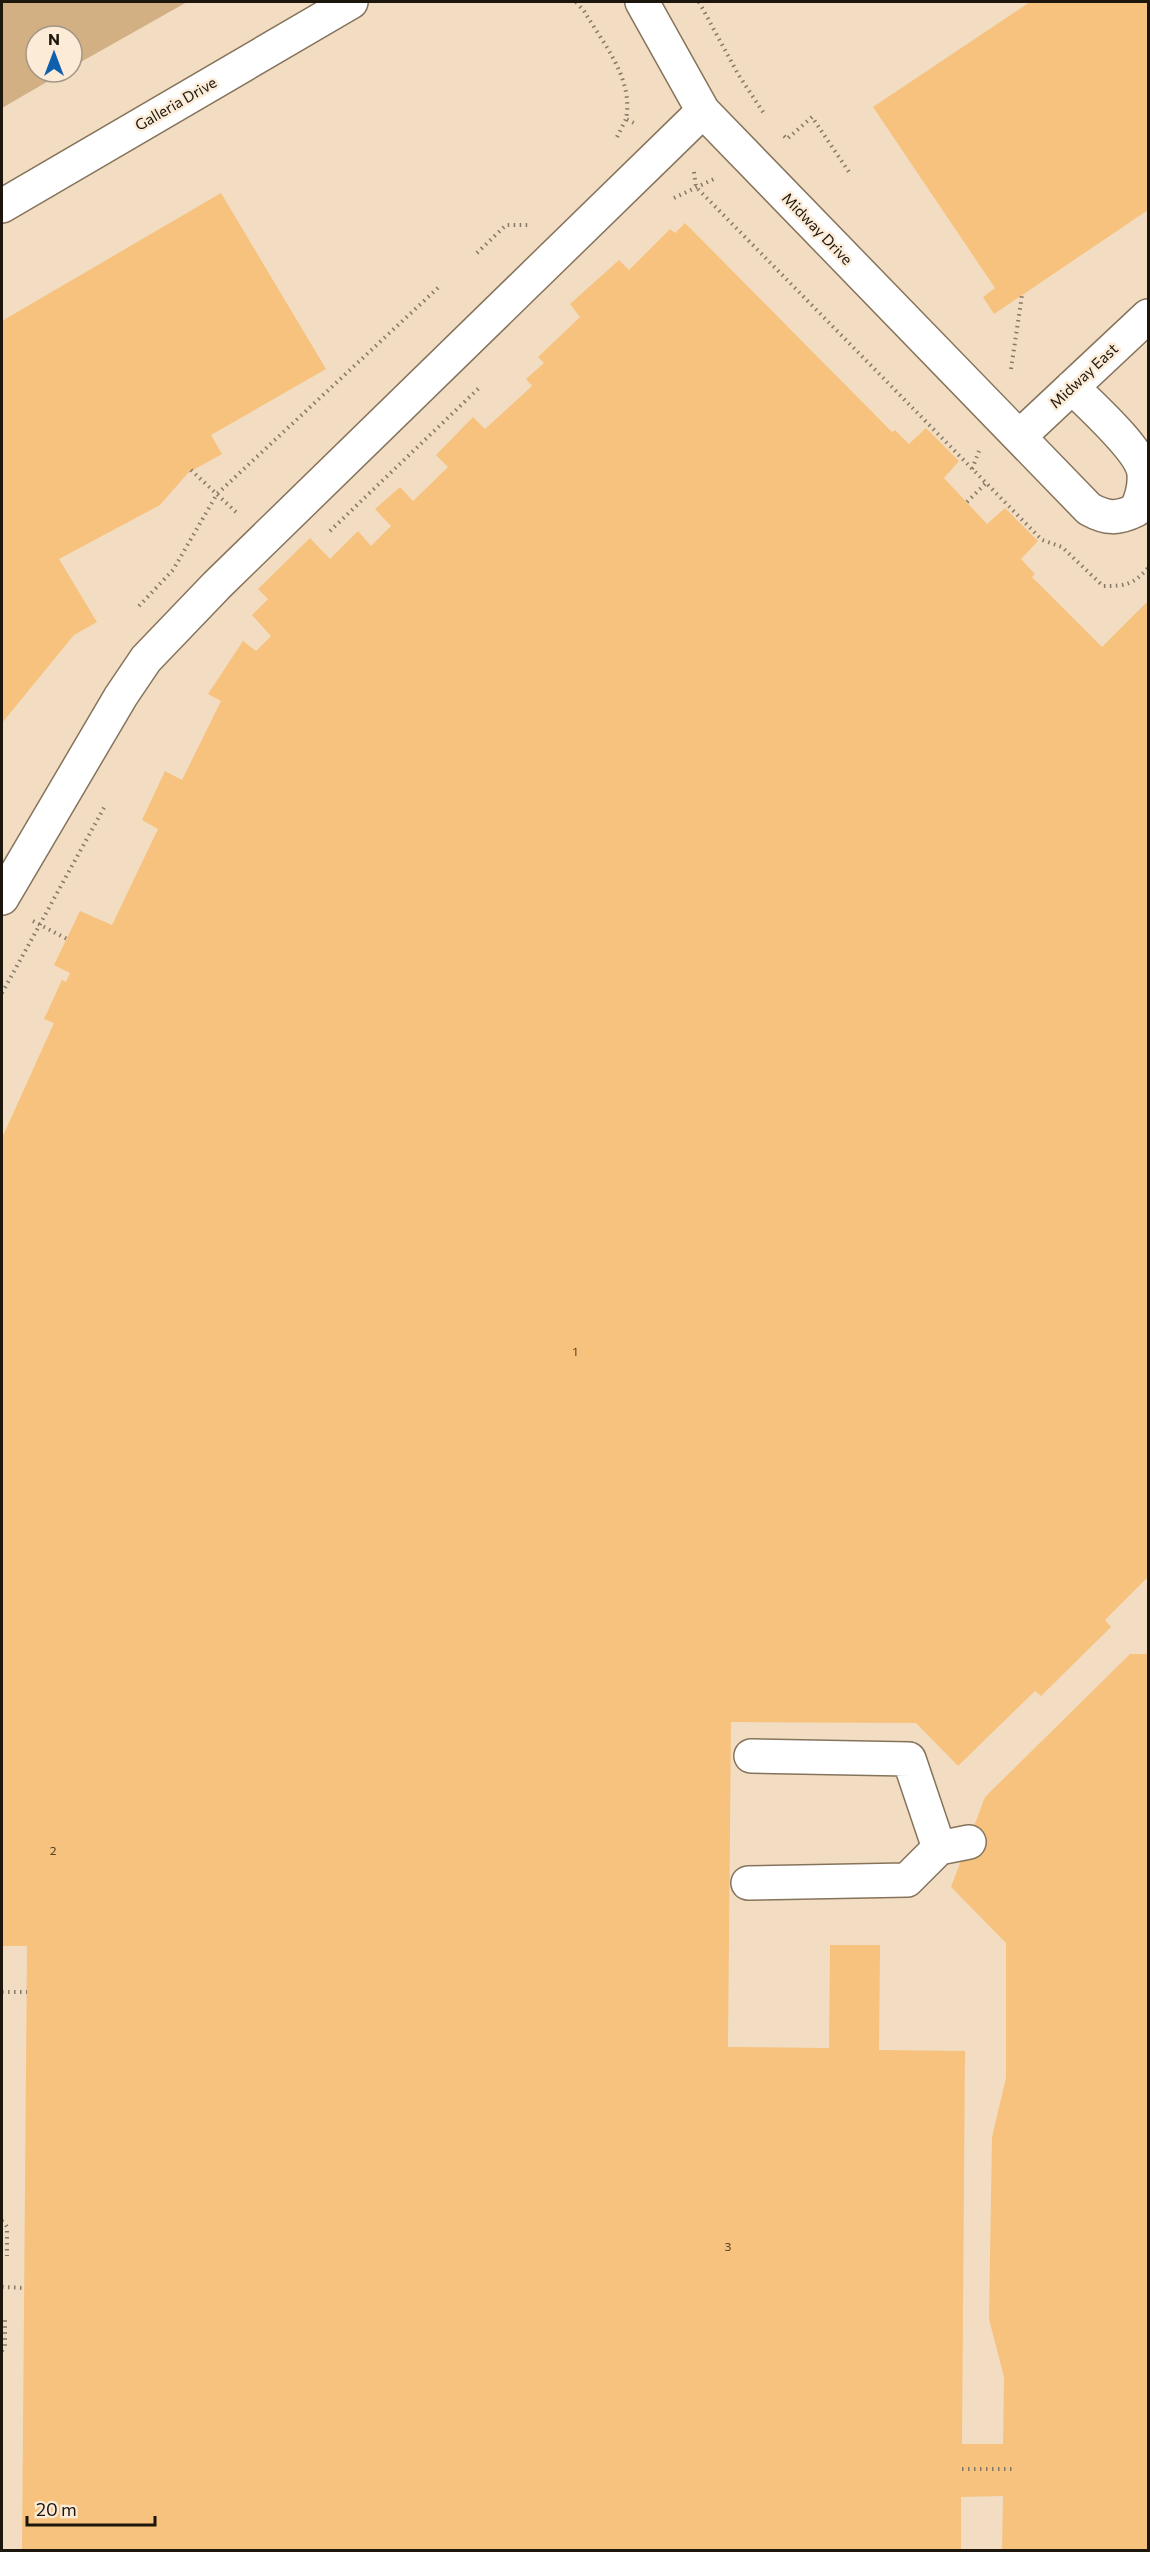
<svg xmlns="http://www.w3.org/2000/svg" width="1150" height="2552" font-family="Commissioner,sans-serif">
	<rect width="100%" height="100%" fill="#f2ddc3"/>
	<path fill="#d2b084" d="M2,2h185l-115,65v-31h-36v36h28l-62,36z"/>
	<path fill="#f6c27d" d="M1030,2h118v208l-154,104 -11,-17 12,-9 -122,-181z
		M221,193l105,176 -115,66 11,19 -34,19 -28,32 -101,54 38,63 -23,13 -72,88v-402z
		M685,223l207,209 3,-2 14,14 17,-16 33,33 -15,17 43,46 18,-16 33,33 -17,18 14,15 -3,3 70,70 46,-46v976l-43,43 6,7 -70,69 -6,-5 -77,75 -42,-43 -185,-1 -3,325 101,1 1,-103h50l-1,105 86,1 -3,393h41l1,-67 -15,-58 3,-182 14,-59v-135l-55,-56 34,-90 145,-143h18v896h-146l1,-54 -42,1v53h-939l5,-604h-25v-808l52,-115 -10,-4 18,-39 4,2 4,-9 -16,-8 26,-54 32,14 46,-96 -16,-9 23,-49 17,9 39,-79 -13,-7 35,-53 13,10 15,-15 -19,-21 16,-16 -10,-10 52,-51 20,21 28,-28 13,15 20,-20 -16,-17 25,-22 13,14 35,-34 -12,-12 37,-38 12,12 47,-43 -6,-7 18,-16 -6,-6 42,-40 -10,-13 49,-44 10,10 41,-41 5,4z"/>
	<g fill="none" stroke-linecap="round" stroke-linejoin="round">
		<defs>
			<path id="minor" d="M642,2l61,109 386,398c18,10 29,10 47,1 6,-12 9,-23 8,-36 -2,-23 -55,-70 -72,-87
				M2,206l349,-204
				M1020,436l128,-120
				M2,898l119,-202 25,-37 71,-74 486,-474
				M751,1756l158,3 30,89
				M748,1883l159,-3 32,-32 30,-6"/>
		</defs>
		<use href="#minor" stroke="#86735b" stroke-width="36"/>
		<path stroke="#867866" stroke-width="4" stroke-dasharray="1.5 4.5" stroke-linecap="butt" d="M576,2l8,9c19,32 50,68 42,108l10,5
			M699,2l39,72 27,41
			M784,136l3,3 25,-22 39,58
			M617,137l9,-18
			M694,172l2,15 346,353 20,7 41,39c22,0 30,-1 45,-18
			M674,198l42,-20
			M477,253l29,-28h23
			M1011,369l11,-74
			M972,469l7,-18
			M191,470l46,43
			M967,502l19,-19
			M330,531l150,-144
			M139,606l34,-36 44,-76 224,-209
			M33,921l34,18
			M2,993l103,-187
			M2,1992h25
			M2,2221l2,1 3,5v29
			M2,2287l22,1
			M2,2351l3,-5v-28
			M962,2469h52"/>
		<use href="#minor" stroke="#fff" stroke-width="33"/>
	</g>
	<g text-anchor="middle" stroke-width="5" stroke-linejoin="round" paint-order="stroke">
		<g font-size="12" fill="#534128">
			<text x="575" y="1356">1</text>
			<text x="53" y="1855">2</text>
			<text x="728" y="2251">3</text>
		</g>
		<g font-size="15" fill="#1d160c" stroke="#fcebd6">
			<text transform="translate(176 104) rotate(-30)" y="5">Galleria Drive</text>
			<text transform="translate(817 229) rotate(46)" y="5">Midway Drive</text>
			<text transform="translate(1084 376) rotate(-43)" y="5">Midway East</text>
		</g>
	</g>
	<rect width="1150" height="2552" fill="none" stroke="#1d160c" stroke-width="6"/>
	<g transform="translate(54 54)"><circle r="28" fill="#fcebd6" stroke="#a39685" stroke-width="1.5"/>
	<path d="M0-4.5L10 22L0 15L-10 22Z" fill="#0e60af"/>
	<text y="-9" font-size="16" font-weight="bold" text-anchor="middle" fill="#1d160c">N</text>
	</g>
	<path d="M27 2516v9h128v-9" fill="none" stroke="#1d160c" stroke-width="3"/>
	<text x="36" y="2516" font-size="18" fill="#1d160c" stroke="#fcebd6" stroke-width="4.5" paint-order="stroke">20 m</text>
</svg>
